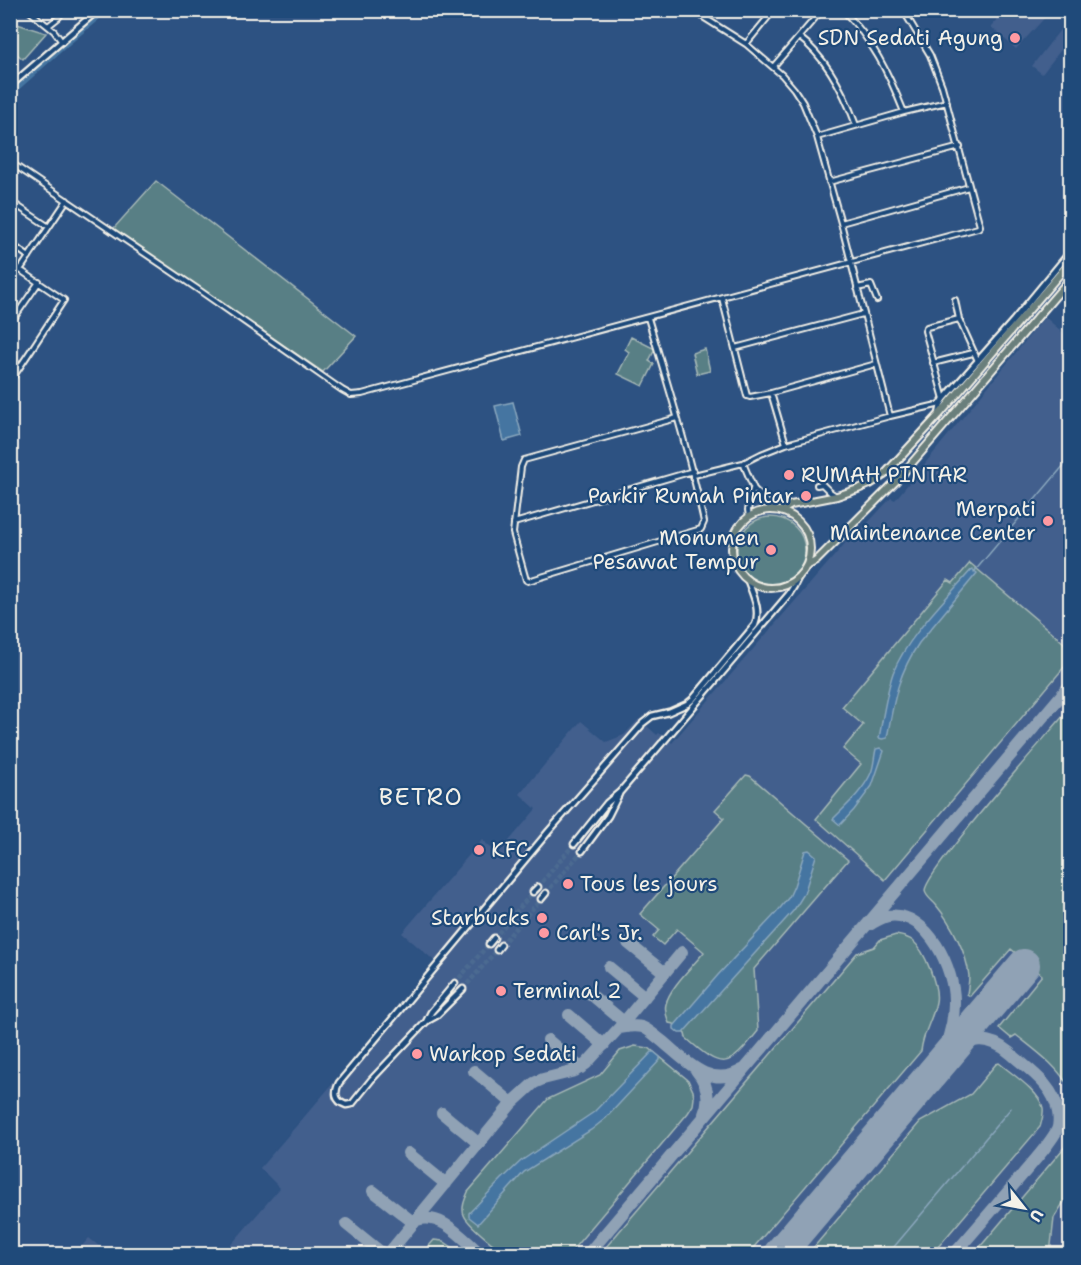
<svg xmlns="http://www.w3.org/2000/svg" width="1081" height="1265" font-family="'Shantell Sans',sans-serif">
	<rect width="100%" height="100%" fill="#2d5282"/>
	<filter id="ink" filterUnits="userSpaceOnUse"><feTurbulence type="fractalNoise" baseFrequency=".0167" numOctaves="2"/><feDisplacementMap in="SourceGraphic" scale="12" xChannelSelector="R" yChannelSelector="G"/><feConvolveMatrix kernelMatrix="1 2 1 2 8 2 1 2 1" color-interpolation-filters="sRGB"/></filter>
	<g filter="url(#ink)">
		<path fill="#425f8d" d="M1006,10h45v1l-35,38 -25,-22z
			M1070,17v21l-28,36 -10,-8z
			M1045,317l25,22v898l-1,17h-846l57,-66 -20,-20 177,-205 -35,-30 80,-93 16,14 38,-45 -16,-15 61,-73 25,21 18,-7 15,-16 18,16 2,-2 13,10 23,-27 153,-176 2,2 41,-44 4,2z
			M89,1238l20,16h-34z"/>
		<path fill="#597f85" stroke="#a6b8b6" stroke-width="1.5" d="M14,23l32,10 -23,26 -12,-10v-21z
			M156,181l200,155 -33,36 -210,-143z
			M631,337l24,12 -6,12 5,3 -11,22 -25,-12 11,-22 -4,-3z
			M705,349l5,22 -13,3 -5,-21z
			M737 551a34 34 0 1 1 68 0a34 34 0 1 1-68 0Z
			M970,563l94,80 5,8 -3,14 -181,215 -69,-61 45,-55 -18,-15 20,-24 -21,-18 106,-127 5,3z
			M1070,708v381c-12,-23 -34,-38 -54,-54l-5,3 -12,-10 43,-53 -31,-26 -41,47 -3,-2c1,-6 2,-12 2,-18 -2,-23 -18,-53 -33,-71 -3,-4 -10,-8 -11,-14 -1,-18 126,-160 145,-183z
			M746,775l4,1 98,84 -94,109 4,62c-30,38 -35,40 -72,7l-1,-4 -11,-10 -5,-1c-2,-6 -5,-12 -3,-19 3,-16 28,-39 38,-52l-27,-23 -14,16 -10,-8 6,-7 -19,-16 84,-96 -9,-8z
			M896,935c6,1 12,2 17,6 12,10 26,46 23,61 -3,17 -13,30 -15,49l-173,203h-148l257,-301 17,-6 6,-7z
			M635,1046l14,2 39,32 5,11 1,7 -1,7 -5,8 -119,141h-64c-9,-8 -37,-28 -41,-39 -3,-7 1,-16 4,-23l80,-93 52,-24 20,-24z
			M999,1063c13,11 41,29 44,45 1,7 -1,12 -3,19l-108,127h-124l112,-132 51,-28 25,-30z
			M1070,1138v54l-16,26 -4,36h-51l-7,-5 -5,5h-13l94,-111z
			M434,1240l9,1 19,13h-40z"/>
		<path fill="#4475a1" stroke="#8aa7bd" stroke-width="1.5" d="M513,402l9,34 -18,5 -9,-35z
			M972,569l5,4 -58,70c-22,33 -25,58 -32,95l-5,1 -3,-1c4,-21 7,-44 14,-65 13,-35 54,-75 79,-104z
			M880,748l4,3 -12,35 -18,24 -14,15 -7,-6c14,-14 30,-28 38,-46 3,-7 3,-16 5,-24z
			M809,850l7,6 -12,38 -10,16 -111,123h-4l-5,-4v-3l44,-51 59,-63 12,-15 5,-11 11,-35z
			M652,1052h2l6,5v3l-54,58 -15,12 -67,42 -46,52 -9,-7v-4l33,-34 19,-18 73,-49z"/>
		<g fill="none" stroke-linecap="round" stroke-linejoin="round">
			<path stroke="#8aa7bd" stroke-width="1.5" d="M974,572l96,-114
				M888,1254l123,-146"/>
			<path stroke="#4475a1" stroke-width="8" d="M10,92l54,-48 40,-34"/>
			<path stroke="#90a2b5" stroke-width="12" d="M871,924c5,-3 11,-7 17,-8 40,-6 67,54 66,87 0,25 -8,44 -19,66
				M628,943l37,30
				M609,967l36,30
				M588,992l36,30
				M569,1015l35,30
				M619,1028c8,-1 15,-3 23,-1 8,3 13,9 20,14 23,19 48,49 80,29
				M548,1040l33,28
				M948,1054c22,-16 39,-20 62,-1 19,17 44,32 48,59 1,5 1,14 -1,18 -7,14 -24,32 -34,44 -23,27 -46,54 -69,80
				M696,1070c11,13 15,28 8,44
				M474,1071l38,32
				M442,1113l36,30
				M408,1153l38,31
				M373,1191l41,32
				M417,1220c25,-8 46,19 64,34
				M346,1224l37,30
				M388,1254l124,-151 22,-20 9,-4 32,-8 11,-7 33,-36 63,-76
				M588,1254l482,-569"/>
			<path stroke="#90a2b5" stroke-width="32" d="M779,1254l245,-289"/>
			<path stroke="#4b6a91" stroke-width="4.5" stroke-dasharray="4.5 2" stroke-linecap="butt" d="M538,887l36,-43
				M546,893l36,-42
				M494,938l39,-46
				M501,945l40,-46
				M455,983l34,-39
				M463,989l34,-39"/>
			<defs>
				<path id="minor" d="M28,10l26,21 8,11
					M692,10l54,34 36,31 12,14 9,14 14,34 24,86 49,193
					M843,10c30,31 45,62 61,102
					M48,26l10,-8 6,-8
					M799,37c28,21 45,55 57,88
					M746,44l28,-34
					M773,67l49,-57
					M817,137l87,-25 43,-10
					M10,162l186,126 146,102 9,5 11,-1 616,-166 2,-2 -38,-140 -12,-31 -27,-45
					M10,173l6,-7
					M829,182l131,-35
					M13,203l36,24
					M841,223l128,-36
					M10,243l19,14
					M10,263l54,37 -54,82
					M20,270l47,-70
					M10,271l4,-5
					M857,288l14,-3 6,15
					M722,298l25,98 3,1 21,-4 105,-29
					M955,300l4,19 19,42
					M648,318c20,67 41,135 56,204l-3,7 -173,52 -2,-1 -13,-47 8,-66 3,-7 153,-42
					M10,324l29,-42
					M735,348l128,-34
					M933,363l40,-10
					M771,393l15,51
					M944,399l-19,-68 2,-4 32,-8
					M743,463l11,26 21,21
					M694,475l49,-12 18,-9 25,-10 104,-28 51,-12
					M817,485l5,-1 8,8 6,4
					M749,517l-1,-7 5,-21
					M514,523l179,-52"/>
				<path id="tertiary" d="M10,86l88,-76
					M939,415l2,-11 3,-5 69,-78 57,-69
					M643,723l9,-7 17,-4 18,-8 6,-5 62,-74c6,-15 -2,-30 -7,-44
					M664,741l125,-147 5,-8 4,-8
					M574,844l33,-41 13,-11 42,-49
					M582,851l26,-35 11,-22
					M533,892l5,-5
					M541,899l5,-6
					M489,944l5,-6
					M497,950l4,-5
					M455,983l-24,29 -5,10 -54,57 -20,25 -6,1c-11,-4 -12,-12 -7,-22l210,-252 92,-105
					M427,1021l9,-5 27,-27"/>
				<path id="trunk" d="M732 549a39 39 0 1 1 78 0a39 39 0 1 1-78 0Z
					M780,511l11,-6 46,-9 21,-7 12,-5 14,-9 55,-60 131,-153
					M807,566l9,-5 83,-83 171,-199"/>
			</defs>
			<use href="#minor" stroke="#f4f1e8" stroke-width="8"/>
			<use href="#tertiary" stroke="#f4f1e8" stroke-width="9"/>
			<use href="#trunk" stroke="#f4f1e8" stroke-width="10"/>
			<use href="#minor" stroke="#1f4a7a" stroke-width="4"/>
			<use href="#tertiary" stroke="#1f4a7a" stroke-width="4.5"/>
			<use href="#trunk" stroke="#6b7f7c" stroke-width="6"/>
		</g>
	</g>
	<g fill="#ff9aa2" stroke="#1f4a7a" stroke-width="2">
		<circle cx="1015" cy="38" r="6"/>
		<circle cx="789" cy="475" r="6"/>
		<circle cx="806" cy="496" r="6"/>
		<circle cx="1048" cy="521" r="6"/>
		<circle cx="771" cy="550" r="6"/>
		<circle cx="479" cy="850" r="6"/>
		<circle cx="568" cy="884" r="6"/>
		<circle cx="542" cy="918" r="6"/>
		<circle cx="544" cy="933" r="6"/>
		<circle cx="501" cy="991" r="6"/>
		<circle cx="417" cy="1054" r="6"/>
	</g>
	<g text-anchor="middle" stroke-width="4.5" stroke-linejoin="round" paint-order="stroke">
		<g font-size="21" fill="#f4f1e8" stroke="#1f4a7a" text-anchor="start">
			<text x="1003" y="45" text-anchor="end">SDN Sedati Agung</text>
			<text x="801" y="482">RUMAH PINTAR</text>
			<text x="794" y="503" text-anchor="end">Parkir Rumah Pintar</text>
			<text x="1036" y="516" text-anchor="end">Merpati<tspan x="1036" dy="24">Maintenance Center</tspan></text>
			<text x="759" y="545" text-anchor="end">Monumen<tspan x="759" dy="24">Pesawat Tempur</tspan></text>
			<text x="491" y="857">KFC</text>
			<text x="580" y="891">Tous les jours</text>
			<text x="530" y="925" text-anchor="end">Starbucks</text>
			<text x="556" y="940">Carl's Jr.</text>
			<text x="513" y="998">Terminal 2</text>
			<text x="429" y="1061">Warkop Sedati</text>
		</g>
		<g font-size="24" letter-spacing="1.5" fill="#f4f1e8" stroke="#1f4a7a">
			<text x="421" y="805">BETRO</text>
		</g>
	</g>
	<rect width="1081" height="1265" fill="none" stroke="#1f4a7a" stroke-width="36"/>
	<rect x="18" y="18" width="1045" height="1229" fill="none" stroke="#f4f1e8" stroke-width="2" filter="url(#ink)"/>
	<g transform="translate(1024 1208) rotate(121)" stroke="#1f4a7a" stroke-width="4.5" paint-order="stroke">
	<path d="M0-4.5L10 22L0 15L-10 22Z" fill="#f4f1e8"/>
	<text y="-9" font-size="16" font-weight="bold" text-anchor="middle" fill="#f4f1e8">U</text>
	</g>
</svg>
